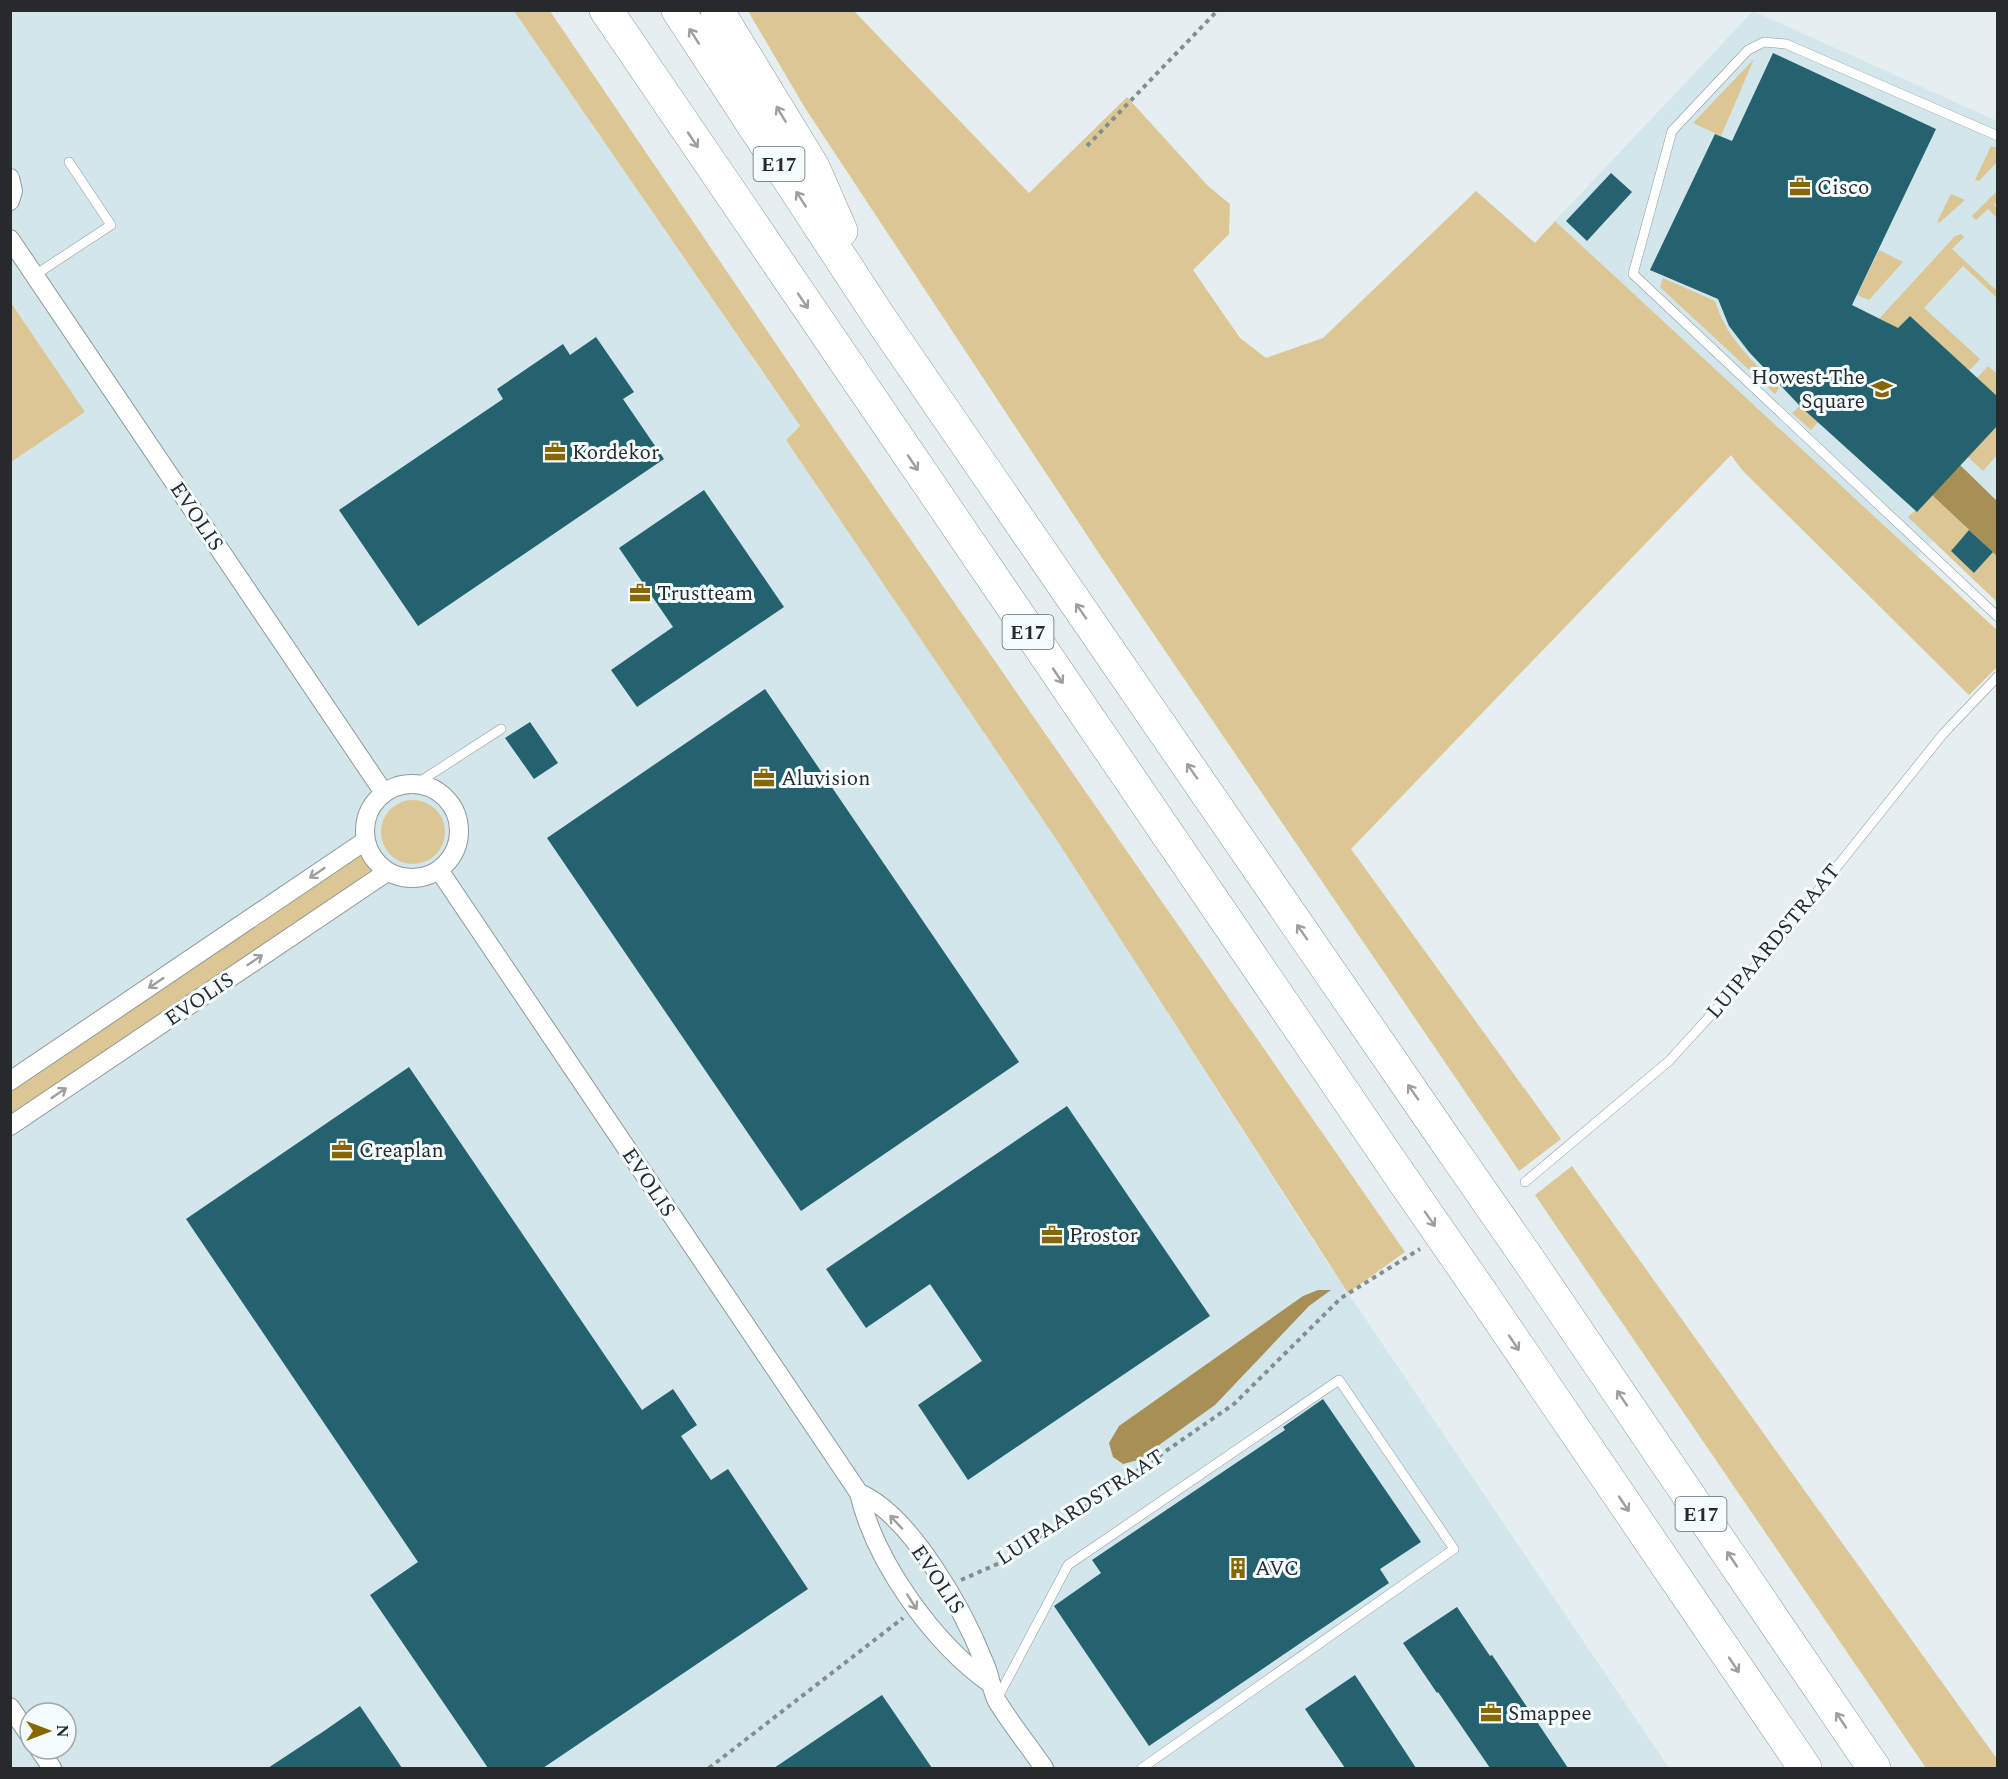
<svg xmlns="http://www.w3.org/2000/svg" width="2008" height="1779" font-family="Spectral,serif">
	<rect width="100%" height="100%" fill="#e5eff2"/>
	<path fill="#d2e6eb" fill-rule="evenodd" d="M11,11h503l286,416 -14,13 272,402 265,414 346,512h-1658l-1,-1306 75,-50 -74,-111zM30,1713h36v36h-36z
		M1753,11l244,110v481l-64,-61 -16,16 -362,-336z"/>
	<path fill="#dcc694" d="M514,11h36l279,411 576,830 -57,41 -290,-451 -272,-402 14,-14z
		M748,11h106l175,182 98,-96 81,89 22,18 -1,30 -36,36 47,68 26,20 57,-20 153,-147 59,52 20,-22 442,409v37l-28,28 -227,-225 -11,-15 -380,394 210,290 -42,32 -417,-613 -297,-450z
		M1754,59l-33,77 -28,-13z
		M1991,146l6,2v14l-18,19 -4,-1z
		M1997,191v10l-3,4 3,3v10l-9,-9 -12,11 -4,-4z
		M1951,194l14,6 -26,23 -2,-1z
		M1961,234l3,3 -12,12 45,42v7l-34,-32 -39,42 56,51 -11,12 -59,-55 -39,41 -15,-13 99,-108z
		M1879,250l24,12 -34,38 -12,-5z
		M1663,278l52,23c11,37 38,60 64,87l-4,6 -115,-107z
		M10,301l75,111 -74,50h-1z
		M1988,366l9,8v23l-20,-19z
		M1800,406l19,15 -8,9 -19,-17z
		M1997,425v30l-14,16 -15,-14z
		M1932,495l37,35 -18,21 23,22 19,-21 4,4v46l-89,-85z
		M381 832a32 32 0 1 1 64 0a32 32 0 1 1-64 0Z
		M361,854l11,17 -361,245v-25z
		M1572,1166l425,593v9h-71l-391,-573z"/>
	<path fill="#a88f55" d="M1960,465l37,36v55l-65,-61z
		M1318,1290h13l-22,16 -94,99 -77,55 -15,4 -10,-7 -4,-14 10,-17 184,-130z"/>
	<path fill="#23626e" d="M1773,53l163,76 -84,176 46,23 12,-12 88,81v28l-81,87 -117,-106 -51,-54 -20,-26 -11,-27 -68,-29 65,-136 17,7z
		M1611,173l21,19 -45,49 -21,-20z
		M596,337l38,55 -11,7 41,60 -246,167 -79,-116 164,-111 -6,-10 66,-45 7,11z
		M704,490l80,117 -147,100 -26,-37 62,-43 -54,-79z
		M1969,530l24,22 -19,21 -23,-22z
		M765,689l254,373 -218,149 -254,-373z
		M530,722l28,41 -24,16 -29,-41z
		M409,1067l233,343 31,-21 24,36 -16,11 30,44 17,-11 80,120 -265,179h-55l-118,-173 48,-33 -232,-343z
		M1067,1106l143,210 -242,164 -50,-75 64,-44 -52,-77 -64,44 -40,-59z
		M1323,1399l98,143 -41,27 9,14 -240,163 -95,-140 47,-33 -9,-13 193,-130 -2,-3z
		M1457,1607l33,49 2,-1 76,113h-78l-52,-76 -1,1 -34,-50z
		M1355,1675l61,93h-71l-40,-59z
		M882,1695l50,73h-158z
		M360,1706l42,62h-134l56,-37z"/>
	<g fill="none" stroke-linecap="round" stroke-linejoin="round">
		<defs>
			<path id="lane" d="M1998,136l-212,-92 -22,-2 -16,8 -76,81 -39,143 365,343
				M35,275l76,-50 -42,-63
				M416,784l85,-55
				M1525,1182l144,-121 103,-113 171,-214 55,-58
				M997,1699l71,-134 271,-185 115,169 -312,219"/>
			<path id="street" d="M10,178l3,13 -3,10
				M10,239l374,554
				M365 831a47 47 0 1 1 94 0a47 47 0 1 1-94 0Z
				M439,870l420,623c16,69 74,150 132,191
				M10,1081l355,-240
				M10,1126l377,-254
				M859,1493c51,21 105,118 125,169 6,12 7,27 13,39 14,23 32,45 47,67
				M10,1707l20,29
				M39,1749l13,19"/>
			<path id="highway" d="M606,10l791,1161
				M678,10l202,308 566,823
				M717,10l96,157 28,64
				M1528,1259l346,509
				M1482,1294l323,474"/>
		</defs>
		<use href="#lane" stroke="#8f999b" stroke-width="10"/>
		<use href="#street" stroke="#8f999b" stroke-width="20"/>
		<use href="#highway" stroke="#8f999b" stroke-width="34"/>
		<path stroke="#868d8f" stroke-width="4" stroke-dasharray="4.5 4.5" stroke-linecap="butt" d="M1087,146l131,-136
			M961,1580l50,-22 223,-154 107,-106 79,-49
			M709,1768l194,-150"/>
		<use href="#lane" stroke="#fff" stroke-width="9"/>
		<use href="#street" stroke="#fff" stroke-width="18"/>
		<use href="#highway" stroke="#fff" stroke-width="33"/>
		<defs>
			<path id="highway-bridge" d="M1446,1141l82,118
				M1397,1171l85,123"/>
		</defs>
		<use href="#highway-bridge" stroke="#8f999b" stroke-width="34" stroke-linecap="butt"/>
		<use href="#highway-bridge" stroke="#fff" stroke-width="33"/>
	</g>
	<defs><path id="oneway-shaft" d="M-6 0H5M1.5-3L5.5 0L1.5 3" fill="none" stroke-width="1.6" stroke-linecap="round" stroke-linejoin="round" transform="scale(1.5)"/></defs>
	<g stroke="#9d9fa0">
		<use href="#oneway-shaft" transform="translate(694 36) rotate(-123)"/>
		<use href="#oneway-shaft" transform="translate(781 114) rotate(-121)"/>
		<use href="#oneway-shaft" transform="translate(693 140) rotate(56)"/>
		<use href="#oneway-shaft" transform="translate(801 199) rotate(-123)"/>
		<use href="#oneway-shaft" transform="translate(803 301) rotate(56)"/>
		<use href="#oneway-shaft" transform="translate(913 463) rotate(56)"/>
		<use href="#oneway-shaft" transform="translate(1081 611) rotate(-125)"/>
		<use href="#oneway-shaft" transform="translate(1058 676) rotate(56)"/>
		<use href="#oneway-shaft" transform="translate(1192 771) rotate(-125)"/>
		<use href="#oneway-shaft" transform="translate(317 873) rotate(146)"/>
		<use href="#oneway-shaft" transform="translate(1302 932) rotate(-125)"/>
		<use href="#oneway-shaft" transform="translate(255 960) rotate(-34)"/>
		<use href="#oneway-shaft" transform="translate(156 983) rotate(146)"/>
		<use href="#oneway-shaft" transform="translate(1413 1092) rotate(-125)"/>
		<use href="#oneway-shaft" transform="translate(59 1093) rotate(-34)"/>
		<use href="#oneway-shaft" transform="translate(1430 1219) rotate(55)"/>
		<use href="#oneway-shaft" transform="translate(1514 1343) rotate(56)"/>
		<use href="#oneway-shaft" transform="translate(1622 1398) rotate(-124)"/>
		<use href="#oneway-shaft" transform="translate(1624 1504) rotate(56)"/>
		<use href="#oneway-shaft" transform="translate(896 1522) rotate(-133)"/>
		<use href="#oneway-shaft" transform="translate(1732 1559) rotate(-124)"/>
		<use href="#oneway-shaft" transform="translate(912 1602) rotate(57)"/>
		<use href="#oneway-shaft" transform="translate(1734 1665) rotate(56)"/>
		<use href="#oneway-shaft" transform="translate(1841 1720) rotate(-124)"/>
	</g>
	<defs>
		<symbol id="office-bare" viewBox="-9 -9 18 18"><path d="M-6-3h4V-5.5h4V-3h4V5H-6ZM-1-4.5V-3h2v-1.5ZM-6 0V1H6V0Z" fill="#866702" stroke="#f4fcfe" stroke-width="2.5" paint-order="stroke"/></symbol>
		<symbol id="school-bare" viewBox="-9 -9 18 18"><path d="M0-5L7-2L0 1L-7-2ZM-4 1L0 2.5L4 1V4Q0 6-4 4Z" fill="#866702" stroke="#f4fcfe" stroke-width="2.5" paint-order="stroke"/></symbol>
		<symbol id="building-bare" viewBox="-9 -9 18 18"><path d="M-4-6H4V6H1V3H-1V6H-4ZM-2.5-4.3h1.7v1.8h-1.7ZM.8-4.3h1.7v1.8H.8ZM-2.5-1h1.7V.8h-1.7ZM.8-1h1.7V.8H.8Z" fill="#866702" stroke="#f4fcfe" stroke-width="2.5" paint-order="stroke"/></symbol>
	</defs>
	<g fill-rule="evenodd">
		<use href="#office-bare" x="1785" y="172" width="30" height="30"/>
		<use href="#school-bare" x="1867" y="374" width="30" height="30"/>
		<use href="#office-bare" x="540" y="437" width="30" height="30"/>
		<use href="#office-bare" x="625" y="578" width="30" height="30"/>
		<use href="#office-bare" x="749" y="763" width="30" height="30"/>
		<use href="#office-bare" x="327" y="1135" width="30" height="30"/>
		<use href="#office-bare" x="1037" y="1220" width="30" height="30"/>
		<use href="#building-bare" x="1223" y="1553" width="30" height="30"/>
		<use href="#office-bare" x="1476" y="1698" width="30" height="30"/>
	</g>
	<g text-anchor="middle" stroke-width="6" stroke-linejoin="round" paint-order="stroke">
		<g fill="#f4fcfe" stroke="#64696a" stroke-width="1.5">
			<rect x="753.5" y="147" width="51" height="34" rx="4.5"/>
			<rect x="1002.5" y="615" width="51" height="34" rx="4.5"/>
			<rect x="1675.5" y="1497" width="51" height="34" rx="4.5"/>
		</g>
		<g font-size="20" font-weight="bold" fill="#262a2b">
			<text x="779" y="171">E17</text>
			<text x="1028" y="639">E17</text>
			<text x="1701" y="1521">E17</text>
		</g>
		<g font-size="21" fill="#262a2b" stroke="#f4fcfe" text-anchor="start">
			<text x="1817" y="194">Cisco</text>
			<text x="1865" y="384" text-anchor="end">Howest-The<tspan x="1865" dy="24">Square</tspan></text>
			<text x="572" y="459">Kordekor</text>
			<text x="657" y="600">Trustteam</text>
			<text x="781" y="785">Aluvision</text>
			<text x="359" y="1157">Creaplan</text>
			<text x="1069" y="1242">Prostor</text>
			<text x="1255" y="1575">AVC</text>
			<text x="1508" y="1720">Smappee</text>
		</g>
		<g font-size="21" fill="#262a2b" stroke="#f4fcfe">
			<text transform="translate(197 516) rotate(56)" y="7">EVOLIS</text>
			<text transform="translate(1773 941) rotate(-50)" y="7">LUIPAARDSTRAAT</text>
			<text transform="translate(199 999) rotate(-34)" y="7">EVOLIS</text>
			<text transform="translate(649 1182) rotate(56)" y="7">EVOLIS</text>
			<text transform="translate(1080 1507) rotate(-33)" y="7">LUIPAARDSTRAAT</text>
			<text transform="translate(938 1579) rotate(56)" y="7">EVOLIS</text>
		</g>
	</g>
	<rect width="2008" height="1779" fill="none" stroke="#262a2b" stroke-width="24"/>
	<g transform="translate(48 1731) rotate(90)"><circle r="28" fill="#f4fcfe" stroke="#a2a8aa" stroke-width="1.5"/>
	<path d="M0-4.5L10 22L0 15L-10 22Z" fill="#866702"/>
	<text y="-9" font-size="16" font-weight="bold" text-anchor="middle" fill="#262a2b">N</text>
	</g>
</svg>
